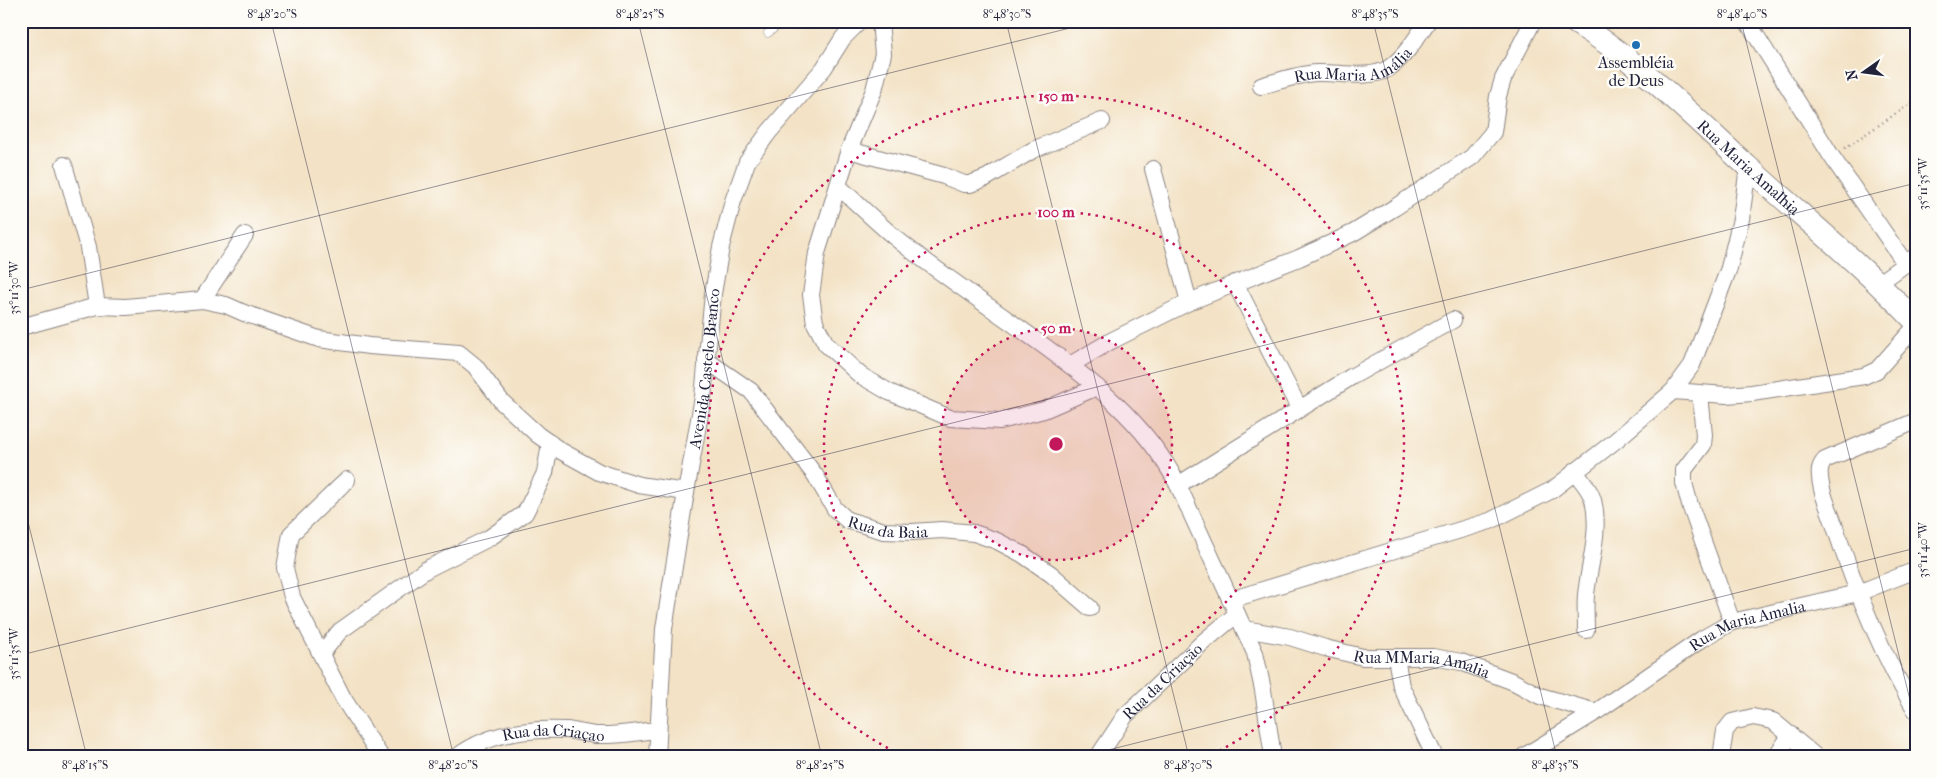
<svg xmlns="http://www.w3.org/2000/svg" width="1937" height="778" font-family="'IM FELL French Canon',serif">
	<rect width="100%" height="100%" fill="#fdfcf7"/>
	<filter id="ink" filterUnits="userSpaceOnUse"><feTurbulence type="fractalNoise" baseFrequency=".02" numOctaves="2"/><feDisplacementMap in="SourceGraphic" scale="10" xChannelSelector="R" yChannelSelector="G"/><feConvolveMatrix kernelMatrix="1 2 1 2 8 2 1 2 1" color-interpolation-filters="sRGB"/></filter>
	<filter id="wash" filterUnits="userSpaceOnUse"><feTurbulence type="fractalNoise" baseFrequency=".0096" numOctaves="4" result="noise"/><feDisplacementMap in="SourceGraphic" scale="20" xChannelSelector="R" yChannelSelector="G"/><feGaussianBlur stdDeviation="1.12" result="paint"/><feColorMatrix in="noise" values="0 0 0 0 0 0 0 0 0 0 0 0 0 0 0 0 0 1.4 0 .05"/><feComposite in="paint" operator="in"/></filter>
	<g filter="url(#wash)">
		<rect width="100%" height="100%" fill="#f3e2c5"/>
	</g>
	<g filter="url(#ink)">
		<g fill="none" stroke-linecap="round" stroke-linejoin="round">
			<defs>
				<path id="lane" d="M768,33l15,-12"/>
				<g id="street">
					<path d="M880,21l3,33 -9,36 -25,60 -32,103 -6,42 4,28 11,21 34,31 29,17 61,26 50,3 44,-11 53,-23"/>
					<path d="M1747,21l85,136 73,106"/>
					<path id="s1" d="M1261,86c18,-5 37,-12 56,-13 21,-1 54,7 72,-5 17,-12 27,-30 39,-47"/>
					<path d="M849,150l95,26 20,8h6l16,-6 47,-28 69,-29"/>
					<path d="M64,165l24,82 9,59"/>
					<path d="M1153,169l36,133"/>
					<path d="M838,186c21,19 42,40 65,58 42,33 87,63 130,94 56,40 113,84 145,147l77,168 8,37 10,67"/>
					<path d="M1235,283l64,125"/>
					<path d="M1879,283l37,-27"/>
					<path d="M202,300l43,-65"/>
					<path d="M21,327l76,-21 29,1 76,-7 24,5 18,8 75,26 50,7 90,7 16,13 27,36 36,33 23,16 38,21 40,13 47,7"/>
					<path id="s2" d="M706,360l45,31 64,84 20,34 12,11 37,11 28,1 30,-2 32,3 23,8 25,13 29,20 39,34"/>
					<path d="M1070,365l41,-24 78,-39 110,-44 54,-25 41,-25 78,-51 21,-25 5,-36 5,-17 30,-58"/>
					<path d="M1673,391l53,4 26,-2 112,-17 13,-6 39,-44"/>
					<path d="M1700,394l4,41 -1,10 -19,25v13l6,22 42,117"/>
					<path d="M1916,421l-91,39c-3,3 -4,5 -5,9 -2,17 8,37 13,52 21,65 47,131 83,190"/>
					<path d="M1574,471c7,9 16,18 19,29 8,31 -4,64 -7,95 -1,11 0,23 0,35"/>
					<path d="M347,480l-56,54 -6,34 7,29 51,101 38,59"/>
					<path d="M1178,485l173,-108 102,-57"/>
					<path d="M1230,600l260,-79 62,-31 63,-49 58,-50 19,-26 37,-97 12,-49 7,-52"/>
					<path id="s3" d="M1244,629l46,8 35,11 38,9h70l28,5 53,20 26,14 56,16"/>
					<path d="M321,654l19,-23 87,-62 62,-31 36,-25 20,-40 5,-30"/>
					<path d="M1396,657l5,29 34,71"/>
					<path id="s4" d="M457,757c31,-24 70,-29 109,-27 10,1 20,4 30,5 20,1 41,-3 61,-5"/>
					<path id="s5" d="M657,757l7,-128 22,-137 17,-95 10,-103 8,-47 12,-46 14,-39 22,-30 55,-64 19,-30 17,-17"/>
					<path id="s6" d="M1098,757l27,-41 77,-73 35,-29"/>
					<path id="s7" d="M1523,757l73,-45 106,-73 30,-17 126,-29 58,-23"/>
					<path d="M1721,757l4,-26 7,-9 21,-5 20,4 43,36"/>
					<path d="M1775,757l16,-22"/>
				</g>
				<g id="secondary">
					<path id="s8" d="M1573,21c65,39 119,95 175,146 56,51 115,99 168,155"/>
				</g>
			</defs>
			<use href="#lane" stroke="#8a8280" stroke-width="9"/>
			<use href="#street" stroke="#8a8280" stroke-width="18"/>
			<use href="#secondary" stroke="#8a8280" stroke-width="24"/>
			<path stroke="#8a8280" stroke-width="2.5" stroke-dasharray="1 4" stroke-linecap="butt" d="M1845,148l71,-48"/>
			<use href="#lane" stroke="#fff" stroke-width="8"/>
			<use href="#street" stroke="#fff" stroke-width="16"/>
			<use href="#secondary" stroke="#fff" stroke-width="22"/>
		</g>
	</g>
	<path fill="none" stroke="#22223b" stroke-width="1" stroke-opacity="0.45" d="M271,21l183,736M638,21l184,736M1006,21l183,736M1373,21l184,736M1741,21l175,703M21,290l1077,-269M21,494l66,263M21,655l1895,-472M1080,757l836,-209"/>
	<circle cx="1056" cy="444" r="116" fill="#c2185b" fill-opacity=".12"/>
	<g fill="none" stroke="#c2185b" stroke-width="2.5" stroke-dasharray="2.5 5">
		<circle cx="1056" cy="444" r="116"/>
		<circle cx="1056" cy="444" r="232"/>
		<path d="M901 755A348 348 0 1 1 1211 755"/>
	</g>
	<circle fill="#1f6fb2" stroke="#fdfcf7" stroke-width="2" cx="1636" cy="45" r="5"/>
	<g text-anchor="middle" stroke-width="5" stroke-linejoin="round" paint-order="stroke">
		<g font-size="16" fill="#22223b" stroke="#fdfcf7">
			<text dy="6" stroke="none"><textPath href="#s1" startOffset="96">Rua Maria Amália</textPath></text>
			<text dy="6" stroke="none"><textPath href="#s8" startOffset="229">Rua Maria Amalhia</textPath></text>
			<text dy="6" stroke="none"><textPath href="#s5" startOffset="392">Avenida Castelo Branco</textPath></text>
			<text dy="6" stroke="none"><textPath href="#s2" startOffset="258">Rua da Baia</textPath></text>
			<text dy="6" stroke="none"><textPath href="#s7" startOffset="262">Rua Maria Amalia</textPath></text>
			<text dy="6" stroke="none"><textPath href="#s3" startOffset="182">Rua MMaria Amalia</textPath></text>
			<text dy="6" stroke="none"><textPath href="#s6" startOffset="100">Rua da Criação</textPath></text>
			<text dy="6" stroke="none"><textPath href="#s4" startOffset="102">Rua da Criaçao</textPath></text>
		</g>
		<g font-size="16" fill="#22223b" stroke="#fdfcf7">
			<text x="1636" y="68">Assembléia<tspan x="1636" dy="18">de Deus</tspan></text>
		</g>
	</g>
	<circle cx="1056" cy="444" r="8" fill="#c2185b" stroke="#fdfcf7" stroke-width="2.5"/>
	<g font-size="15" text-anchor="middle" font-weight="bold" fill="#c2185b" stroke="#fdfcf7" stroke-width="5" stroke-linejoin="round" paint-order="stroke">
		<text x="1056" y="101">150 m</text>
		<text x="1056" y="217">100 m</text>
		<text x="1056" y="333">50 m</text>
	</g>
	<rect width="1937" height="778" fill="none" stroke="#fdfcf7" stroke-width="55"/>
	<g transform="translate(1864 72) rotate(256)" stroke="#fdfcf7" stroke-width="4" paint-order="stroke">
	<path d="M0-4L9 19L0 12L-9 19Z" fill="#22223b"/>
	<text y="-8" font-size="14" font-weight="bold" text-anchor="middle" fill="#22223b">N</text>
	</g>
	<rect x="28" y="28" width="1882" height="722" fill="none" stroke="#22223b" stroke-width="2"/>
	<g font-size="12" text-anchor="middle" fill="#22223b">
		<text x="272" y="18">8°48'20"S</text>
		<text x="640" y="18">8°48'25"S</text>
		<text x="1007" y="18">8°48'30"S</text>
		<text x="1375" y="18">8°48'35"S</text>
		<text x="1742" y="18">8°48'40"S</text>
		<text transform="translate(1923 184) rotate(-90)" y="4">35°11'35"W</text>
		<text transform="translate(14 288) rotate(-90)" y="4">35°11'30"W</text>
		<text transform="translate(1923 550) rotate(-90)" y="4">35°11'40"W</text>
		<text transform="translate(14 654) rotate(-90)" y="4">35°11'35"W</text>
		<text x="85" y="769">8°48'15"S</text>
		<text x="453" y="769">8°48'20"S</text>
		<text x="820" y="769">8°48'25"S</text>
		<text x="1188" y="769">8°48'30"S</text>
		<text x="1555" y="769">8°48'35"S</text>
	</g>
</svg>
